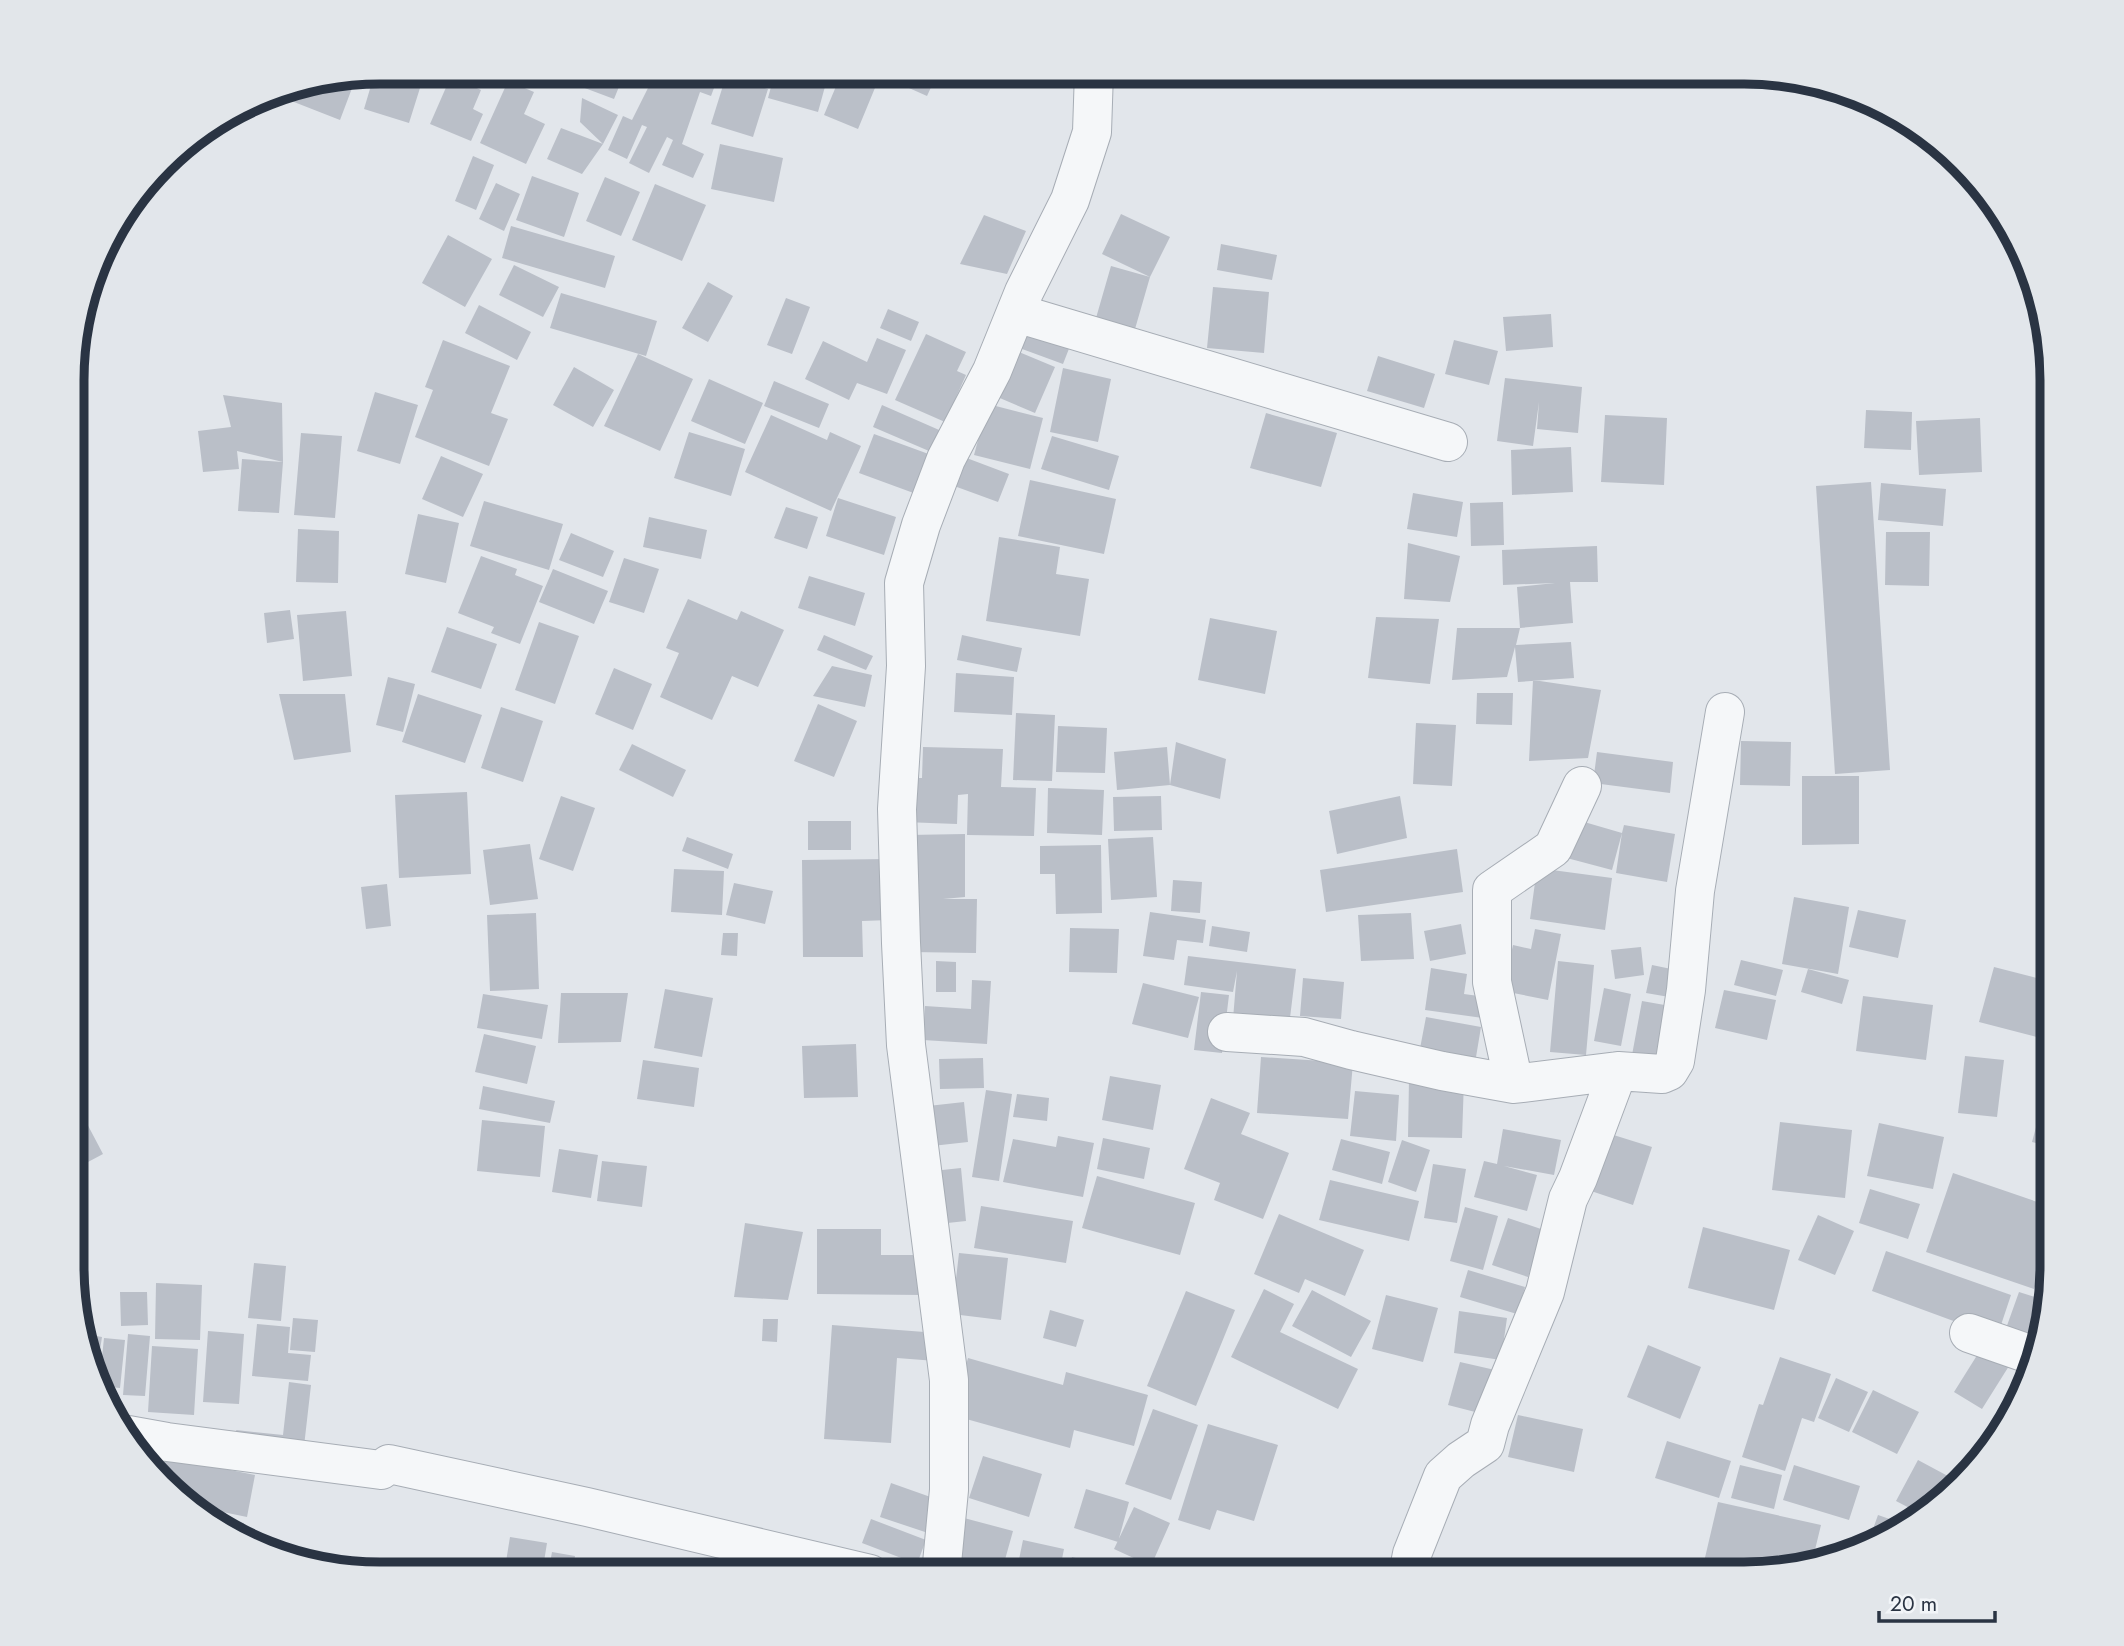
<svg xmlns="http://www.w3.org/2000/svg" width="2124" height="1646" font-family="Jost,sans-serif">
	<rect width="100%" height="100%" fill="#e2e6eb"/>
	<path fill="#babfc8" d="M375,72h50l-16,51 -45,-14z
		M579,72h46l-11,27 -40,-15z
		M692,72h28l-9,24 -11,-4 -18,52 22,10 -11,24 -31,-13 11,-25 -6,-3 -18,36 -20,-10 18,-36 -5,-2 -15,34 -19,-9 15,-34 9,4 22,-44 32,11z
		M775,72h54l-11,40 -50,-14z
		M842,72h7l28,11 -19,46 -34,-14z
		M873,72h65l-11,24z
		M357,75l-17,45 -69,-27 9,-5z
		M451,76l30,14 -8,19 10,5 -12,27 -41,-17z
		M726,76l42,13 -15,48 -42,-13z
		M508,81l26,11 -10,22 21,10 -19,40 -46,-21z
		M582,98l36,17 -15,29 -23,-22z
		M262,99l-9,17 -11,-6z
		M561,128l42,16 -21,30 -35,-15z
		M720,144l63,14 -9,44 -63,-13z
		M473,156l21,9 -18,45 -21,-9z
		M532,176l47,17 -15,44 -48,-17z
		M605,177l35,15 -19,44 -35,-15z
		M496,183l24,11 -16,37 -25,-12z
		M655,184l51,21 -24,56 -50,-21z
		M1121,214l49,23 -20,40 -15,52 -39,-11 15,-52 39,11 -48,-23z
		M984,215l42,16 -19,43 -47,-10z
		M511,226l104,30 -10,32 -103,-30z
		M448,235l44,24 -27,48 -43,-24z
		M1221,244l56,11 -5,25 -55,-10z
		M514,265l45,22 -16,30 -44,-22z
		M708,282l25,14 -25,46 -26,-14z
		M1213,287l56,5 -5,61 -57,-5z
		M561,293l96,28 -11,35 -96,-28z
		M786,298l24,9 -18,47 -25,-9z
		M479,305l52,27 -14,28 -52,-27z
		M888,309l31,13 -8,19 -31,-13z
		M2036,309l4,18h-6z
		M1551,314l2,33 -47,4 -3,-34z
		M1021,322l51,19 -9,23 -52,-19z
		M926,334l40,18 -9,19 9,4 -21,47 -50,-22z
		M877,338l29,12 -19,44 -30,-11 -8,17 -44,-21 18,-38 44,21z
		M443,340l67,26 -19,47 17,6 -19,47 -74,-29 18,-47 -8,-3z
		M1454,340l44,11 -9,34 -44,-11z
		M1007,347l48,20 -20,46 -47,-20z
		M638,354l55,25 -33,72 -56,-25z
		M1378,356l57,18 -11,34 -57,-17z
		M574,367l40,23 -21,37 -40,-22z
		M1063,368l48,11 -13,63 -48,-10z
		M1505,378l77,9 -4,46 -41,-4 2,-27 -6,44 -36,-5z
		M709,379l54,24 -18,41 -54,-23z
		M774,381l55,23 -10,24 -55,-22z
		M375,392l43,13 -18,59 -43,-13z
		M223,395l59,8 1,59 -46,-11 2,18 -36,3 -5,-41 33,-4z
		M988,404l55,14 -13,51 -56,-14z
		M882,405l64,28 -10,21 -63,-27z
		M1866,410l46,2 -1,38 -47,-2z
		M1266,413l71,20 -16,54 -71,-19z
		M771,415l56,25 3,-8 31,14 -30,65 -86,-39z
		M1605,415l62,3 -3,67 -63,-3z
		M1980,418l2,54 -63,3 -3,-54z
		M689,432l56,17 -14,47 -57,-18z
		M301,433l41,3 -7,82 -41,-3z
		M874,434l60,22 -15,39 -60,-22z
		M1052,436l67,20 -10,34 -68,-21z
		M1571,447l2,45 -61,3 -1,-45z
		M956,454l53,20 -11,28 -52,-19z
		M441,456l42,18 -20,43 -41,-18z
		M242,459l41,3 -4,51 -41,-2z
		M1030,480l86,19 -12,55 -86,-18z
		M1871,482l19,288 -55,4 -19,-288z
		M1881,483l65,6 -3,37 -65,-6z
		M1413,493l50,9 -6,35 -50,-8z
		M838,498l58,19 -12,38 -58,-19z
		M484,501l79,23 -14,46 -79,-24z
		M1503,502l1,43 -33,1 -1,-43z
		M786,507l32,10 -11,32 -33,-11z
		M418,514l41,9 -13,60 -41,-9z
		M649,517l58,13 -6,29 -58,-12z
		M298,529l41,2 -1,52 -42,-1z
		M1886,532h44l-1,54 -44,-1z
		M571,533l43,18 -11,26 -44,-17z
		M999,537l61,10 -4,27 33,5 -9,57 -94,-15z
		M1408,543l52,13 -10,46 -46,-3z
		M1597,546l1,36h-28l3,41 -53,5 -3,-41 38,-4 -52,2 -1,-35z
		M481,556l36,13 -2,6 28,11 -23,58 -29,-11 3,-6 -36,-14z
		M624,558l35,11 -15,44 -35,-11z
		M553,569l55,22 -14,33 -55,-22z
		M809,576l56,17 -10,33 -57,-18z
		M688,599l49,21 4,-9 43,19 -26,57 -26,-11 -20,44 -52,-23 19,-44 -13,-5z
		M290,610l4,29 -27,4 -3,-30z
		M346,611l6,65 -49,5 -6,-66z
		M1376,617l63,2 -9,65 -62,-6z
		M1210,618l67,13 -12,63 -67,-14z
		M539,622l40,14 -24,68 -40,-14z
		M447,627l50,17 -16,45 -50,-17z
		M1457,628h63l-4,17 55,-3 3,36 -56,4 -3,-35 -8,30 -55,3z
		M824,635l49,21 -7,14 -49,-20z
		M962,635l60,13 -5,24 -60,-12z
		M832,666l40,9 -7,32 -52,-11z
		M614,668l38,16 -19,46 -38,-16z
		M956,673l58,4 -2,38 -58,-3z
		M388,677l27,7 -12,48 -27,-7z
		M1533,680l68,10 -13,68 -59,3z
		M1477,693h36l-1,32 -36,-1z
		M279,694h66l6,58 -57,8z
		M418,694l64,21 -17,48 -63,-21z
		M818,704l39,17 -23,56 -40,-16z
		M501,707l42,14 -20,61 -42,-14z
		M1016,713l39,2 -3,66 -39,-1z
		M1416,723l40,2 -4,61 -39,-2z
		M1058,726l49,2 -2,45 -49,-1z
		M1741,741l50,1 -1,44 -50,-1z
		M1176,742l50,17 -6,40 -50,-14z
		M632,744l54,26 -13,27 -54,-27z
		M923,747l80,2 -2,38 35,1 -2,48 -67,-1 1,-41 -10,1 -1,29 -53,-2 1,-44h17z
		M1167,747l3,38 -53,5 -3,-38z
		M1597,752l76,10 -3,31 -77,-10z
		M1802,776h57v68l-57,1z
		M1048,788l56,2 -2,45 -55,-2z
		M467,792l4,82 -72,4 -4,-83z
		M561,796l34,12 -22,63 -34,-12z
		M1161,796l1,34 -48,1 -1,-34z
		M1400,796l7,42 -70,16 -8,-43z
		M1574,819l48,14 2,-8 51,9 -8,48 -51,-9 6,-40 -10,37 -49,-13z
		M808,821h43v29h-43z
		M965,834v63l-22,2h34l-1,54 -65,-1 -3,-117z
		M687,837l46,17 -5,15 -46,-18z
		M1153,837l4,60 -46,3 -3,-61z
		M530,844l8,55 -48,6 -7,-55z
		M1101,845l1,68 -46,1 -1,-40h-15v-28z
		M1457,849l6,43 -137,20 -6,-42z
		M890,859v61l-28,1 1,36h-60l-1,-97z
		M1537,868l75,10 -7,52 -75,-11z
		M674,869l50,2 -2,44 -51,-3z
		M1173,880l29,2 -2,31 -29,-2z
		M734,883l39,8 -8,33 -39,-9z
		M387,884l4,42 -25,3 -5,-42z
		M1794,897l55,10 -11,67 -56,-10z
		M1858,910l48,10 -8,38 -49,-11z
		M1150,912l56,8 -3,23 -26,-3 -3,20 -31,-4z
		M536,913l3,76 -49,2 -3,-76z
		M1411,913l3,46 -53,2 -3,-46z
		M1461,924l5,30 -36,7 -6,-30z
		M1212,926l38,6 -3,20 -38,-6z
		M1070,928l49,1 -2,44 -48,-1z
		M1535,929l26,5 -13,66 -45,-9 10,-46 18,4z
		M723,933h15l-1,23 -16,-1z
		M1641,947l3,28 -29,4 -4,-29z
		M1188,956l108,13 -7,57 -56,-7 4,-48 -4,21 -49,-7z
		M1741,960l42,10 -7,26 -42,-11z
		M936,961l20,1v30h-20z
		M1558,961l36,4 -8,90 -36,-3z
		M1652,965l29,6 -6,27 -29,-5z
		M1994,967l58,15v59l-73,-19z
		M1431,968l36,6 -3,20 29,4 -3,21 -65,-9z
		M1808,969l41,11 -7,24 -41,-12z
		M1303,978l41,4 -3,37 -41,-3z
		M972,980l19,1 -4,63 -64,-4 2,-34 46,3z
		M1143,983l56,14 -11,41 -56,-14z
		M1604,988l27,6 -10,52 -27,-5z
		M665,989l48,9 -11,59 -48,-9z
		M1724,990l52,10 -9,40 -52,-12z
		M1201,992l28,3 -7,58 -28,-3z
		M561,993h67l-7,49 -63,1z
		M483,994l65,11 -6,34 -65,-11z
		M1863,996l70,9 -7,55 -70,-9z
		M1642,1001l34,6 -9,54 -35,-6z
		M1426,1017l55,10 -7,42 -56,-10z
		M484,1034l52,12 -9,38 -52,-12z
		M856,1044l2,53 -54,1 -2,-52z
		M1965,1056l39,4 -7,57 -39,-4z
		M1261,1057l92,6 -5,56 -91,-6z
		M983,1058l1,30 -44,1 -1,-30z
		M643,1060l56,8 -5,39 -57,-8z
		M1110,1076l51,9 -8,45 -51,-10z
		M1409,1079l55,1 -2,58 -54,-1z
		M483,1086l72,15 -5,22 -71,-14z
		M986,1090l26,4 -13,87 -27,-4z
		M1355,1091l44,4 -3,46 -46,-5z
		M1017,1094l32,4 -2,23 -34,-4z
		M73,1097l30,57 -30,16z
		M1211,1098l39,15 -9,21 48,19 -26,66 -49,-19 6,-17 -36,-14z
		M964,1102l4,40 -36,4 -4,-40z
		M2042,1105l10,3v39l-20,-5z
		M482,1120l63,6 -5,51 -63,-6z
		M1780,1122l72,8 -7,68 -73,-8z
		M1879,1123l65,14 -11,52 -66,-13z
		M1503,1129l58,11 -7,35 -50,-9 33,9 -10,36 -53,-14 10,-36 13,3z
		M1604,1132l48,15 -19,58 -48,-16z
		M1058,1136l36,7 -11,54 -80,-15 10,-43 43,8z
		M1103,1138l47,10 -6,31 -47,-10z
		M1341,1139l49,13 -8,32 -50,-14z
		M1402,1140l28,10 -14,42 -28,-10z
		M559,1149l39,6 -7,43 -39,-6z
		M602,1161l45,5 -5,41 -45,-6z
		M1433,1164l33,5 -9,54 -33,-5z
		M961,1168l5,53 -28,3 -5,-53z
		M1953,1173l99,34v32l-18,50 -108,-37z
		M1097,1176l98,27 -15,52 -98,-27z
		M1330,1180l89,21 -10,40 -90,-21z
		M1870,1189l50,15 -12,35 -49,-16z
		M981,1206l92,15 -7,42 -92,-15z
		M1465,1207l33,9 -15,54 -33,-9z
		M1279,1214l85,36 -19,46 -40,-17 -6,14 -45,-19z
		M1818,1215l36,16 -19,44 -37,-15z
		M1508,1218l36,12 -16,47 -36,-12z
		M745,1223l58,9 -15,68 -54,-3z
		M1703,1227l87,23 -16,60 -86,-22z
		M817,1229h64v26h43l-1,40 -106,-1z
		M1886,1251l125,44 -14,42 -125,-46z
		M959,1253l49,5 -7,62 -49,-6z
		M254,1263l32,3 -5,55 -33,-3z
		M2048,1269l4,1v17l-14,59 -34,-12 15,-42 19,6z
		M1468,1270l57,17 -8,27 -57,-17z
		M156,1283l46,2 -2,55 -45,-1z
		M1264,1289l30,15 -14,28 78,37 -20,40 -107,-52z
		M1312,1290l59,31 -20,36 -59,-31z
		M1186,1291l49,19 -39,96 -49,-20z
		M120,1292h27l1,33 -27,1z
		M1386,1295l52,13 -15,54 -51,-13z
		M1050,1310l34,10 -8,27 -33,-9z
		M1459,1311l48,7 -6,42 -47,-7z
		M293,1318l25,2 -3,32 -25,-2z
		M763,1319h15l-1,23 -15,-1z
		M257,1324l33,3 -2,26 23,2 -3,26 -56,-5z
		M832,1325l106,8 -2,28 -39,-3 -6,85 -67,-4z
		M208,1331l36,3 -5,70 -36,-2z
		M85,1334l17,3 -6,38 -4,-14z
		M128,1334l22,2 -5,60 -22,-1z
		M104,1338l21,2 -5,48 -21,-2z
		M1986,1341l28,17 -32,51 -28,-17z
		M1648,1345l53,22 -21,52 -53,-22z
		M152,1346l46,3 -4,66 -46,-3z
		M2028,1355l7,3 -6,27 -9,13 -12,-7z
		M1780,1357l51,17 -17,48 -12,-4 -17,53 -43,-14 17,-53 4,1z
		M968,1358l95,27 3,-13 82,23 -14,51 -60,-16 -4,18 -118,-33z
		M1460,1362l35,8 -12,44 -35,-9z
		M1836,1378l32,14 -19,40 -31,-14z
		M289,1382l22,3 -8,70 -59,-6 -8,-19 47,5z
		M1873,1390l46,22 -22,42 -45,-22z
		M2006,1405l7,4 -23,38 -6,-3z
		M1153,1409l45,16 -27,75 -46,-16z
		M1518,1415l65,14 -9,43 -66,-15z
		M1208,1424l70,21 -24,76 -37,-11 -7,20 -32,-10z
		M1667,1441l64,20 -12,37 -64,-20z
		M983,1456l59,18 -13,43 -60,-19z
		M165,1457l90,18 -8,42 -58,-12 -12,-7 -16,-21z
		M1918,1460l41,22 -40,31 -23,-12z
		M1740,1465l42,10 -8,34 -43,-11z
		M1794,1465l66,21 -11,34 -66,-20z
		M891,1483l48,17 -11,33 -48,-16z
		M1086,1489l43,13 -11,40 -44,-14z
		M1718,1502l103,23 -8,33 -62,15 -47,-11z
		M1134,1507l36,16 -19,43 -37,-17z
		M1878,1515l26,9 -24,19 -13,3z
		M209,1518l35,5 -2,15 -32,-19z
		M964,1518l49,13 -12,43h-23l-27,-7z
		M871,1519l55,21 -9,24 -55,-21z
		M510,1537l37,6 -5,31h-38z
		M1023,1540l41,9 -5,25h-43z
		M1841,1541l18,7 -22,5z
		M552,1552l23,4 -3,18h-24z
		M1072,1557l60,16v1h-65z
		M577,1560l38,5 -1,9h-39z"/>
	<g fill="none" stroke-linecap="round" stroke-linejoin="round">
		<defs>
			<path id="minor" d="M1016,313l432,129
				M1227,1032l77,5 47,13 91,21 72,13 104,-13 44,3 7,-3 6,-10 11,-71 9,-99 30,-179
				M1514,1084l-22,-102v-92l61,-42 29,-62
				M1969,1333l66,23
				M128,1435l39,7 214,28 8,-6 198,43 283,67
				M941,1574l8,-84v-110l-43,-335 -5,-102 -4,-134 9,-143 -2,-83 17,-58 25,-66 46,-88 32,-79 46,-92 22,-68 2,-60
				M1408,1574l4,-20 31,-78 18,-16 24,-16 5,-19 55,-133 23,-93 10,-21 40,-107"/>
		</defs>
		<use href="#minor" stroke="#a7adb5" stroke-width="40"/>
		<use href="#minor" stroke="#f5f7f9" stroke-width="38"/>
	</g>
	<path d="M0 0H2124V1646H0ZM380 84H1744A296 296 0 0 1 2040 380V1266A296 296 0 0 1 1744 1562H380A296 296 0 0 1 84 1266V380A296 296 0 0 1 380 84Z" fill="#e2e6ea" fill-rule="evenodd"/>
	<path fill="none" stroke="#2a3443" stroke-width="9" d="M380 84H1744A296 296 0 0 1 2040 380V1266A296 296 0 0 1 1744 1562H380A296 296 0 0 1 84 1266V380A296 296 0 0 1 380 84Z"/>
	<path d="M1879 1611v10h116v-10" fill="none" stroke="#2a3443" stroke-width="3.5"/>
	<text x="1890" y="1611" font-size="21" fill="#2a3443" stroke="#f2f5f8" stroke-width="5" paint-order="stroke">20 m</text>
</svg>
